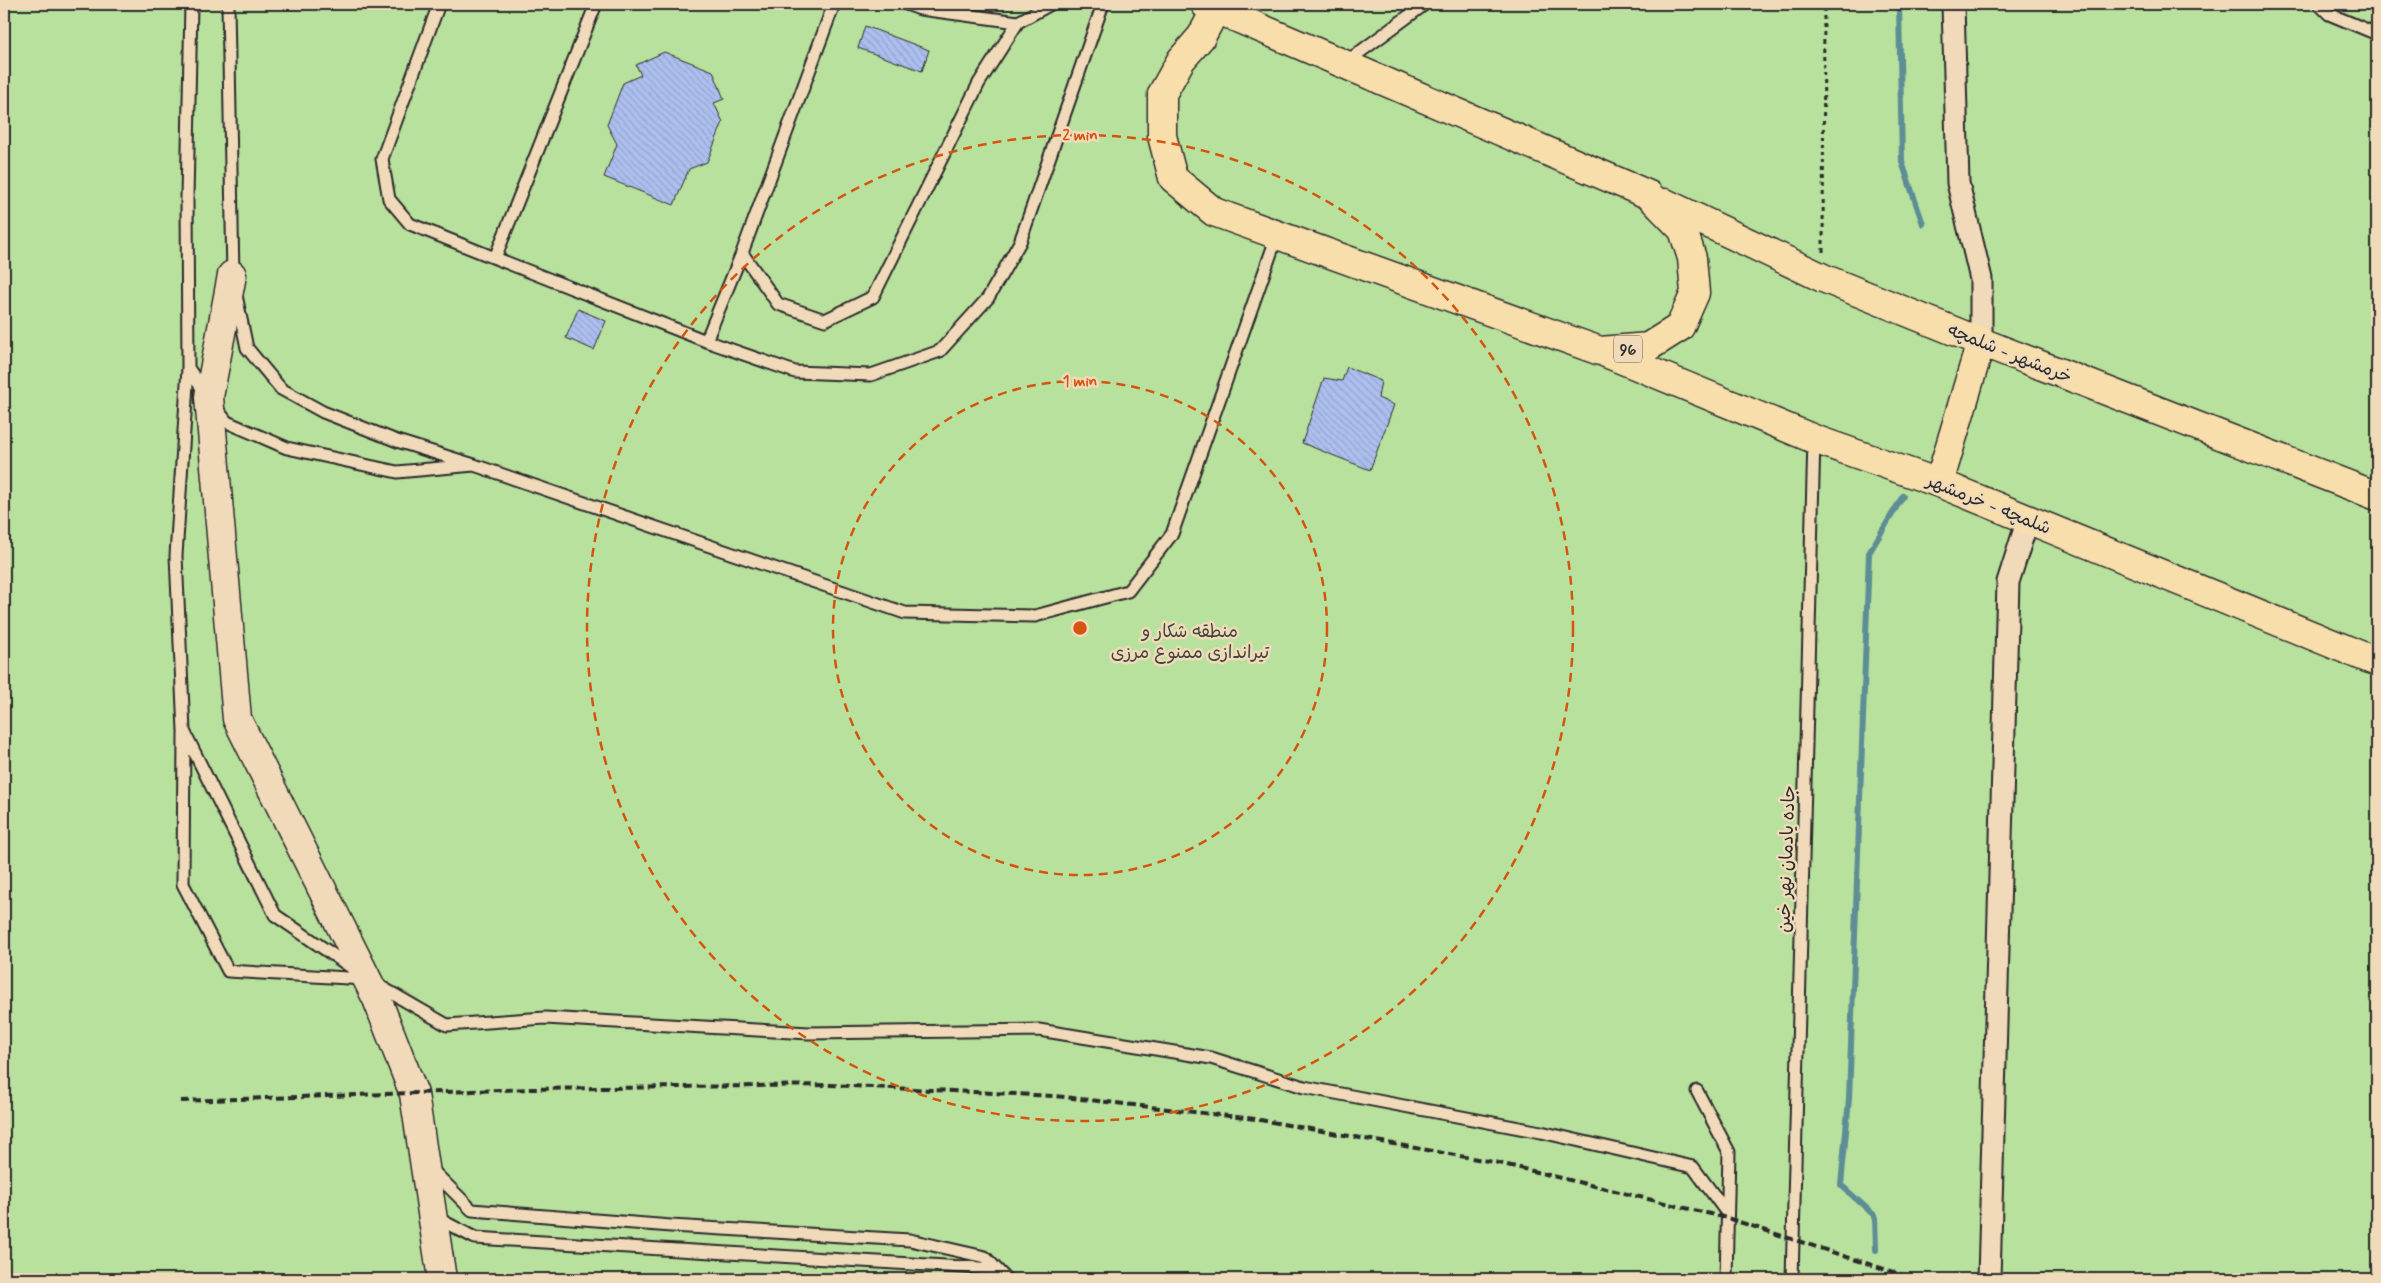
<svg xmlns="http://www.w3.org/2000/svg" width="2381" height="1283" font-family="Mynerve,'Playpen Sans Arabic',sans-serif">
	<defs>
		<pattern id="building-back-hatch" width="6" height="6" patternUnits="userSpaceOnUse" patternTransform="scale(1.25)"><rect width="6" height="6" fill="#adbfef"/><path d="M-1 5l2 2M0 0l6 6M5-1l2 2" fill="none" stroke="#95a4cd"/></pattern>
	</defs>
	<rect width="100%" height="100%" fill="#f1daba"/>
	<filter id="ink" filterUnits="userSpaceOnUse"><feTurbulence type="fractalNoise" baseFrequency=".02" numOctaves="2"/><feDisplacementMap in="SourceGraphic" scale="10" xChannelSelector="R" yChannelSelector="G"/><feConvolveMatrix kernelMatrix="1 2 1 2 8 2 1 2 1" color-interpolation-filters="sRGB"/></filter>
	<g filter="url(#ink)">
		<path fill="#b8e19d" stroke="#728664" d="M4,4h2373v1275h-2373z"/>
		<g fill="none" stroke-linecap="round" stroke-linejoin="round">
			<path stroke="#5d8d95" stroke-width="6" d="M1899,4l3,158 21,62
				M1876,1250l-1,-34 -34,-31 8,-86 20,-546 34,-57"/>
		</g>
		<path fill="url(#building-back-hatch)" stroke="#2b2b2b" d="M865,26l64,24 -7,21 -64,-23z
			M664,52l49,19 11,28 -10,4 9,19 -16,40 -18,7 -15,36 -70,-28 13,-33 -10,-19 16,-42 18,-8 -5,-10z
			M578,309l28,12 -12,29 -28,-12z
			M1347,367l34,14 -3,17 16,7 -24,65 -68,-27 22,-65 18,3z"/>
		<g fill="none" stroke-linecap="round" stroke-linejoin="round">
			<defs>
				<path id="lane" d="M191,4l-4,194 1,170 18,26
					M228,4l5,273
					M439,4l-57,155 7,40 21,25 85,34
					M596,4l-101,254 211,83 36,-88
					M834,4l-92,249 36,51 47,16 48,-23 106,-214 39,-61 33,-18
					M906,4l14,5 98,13
					M2319,4l10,10 48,20
					M1345,63l80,-59
					M706,341l89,31 76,3 69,-24 48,-53 32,-56 83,-238
					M188,368l-12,188 8,175 91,184 80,55
					M217,409l10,13 60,26 110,24 77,-7 -77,-24 -74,-29 -42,-23 -34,-41 -11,-53
					M474,465l431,148 130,3 93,-25 44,-57 105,-298
					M184,733l-1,151 45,87 137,8
					M376,984l71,41 98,-7 264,15 230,-3 172,28 93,29 237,45 152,35 34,46
					M1697,1091l32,61 -3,127
					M430,1168l42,42 199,16 239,14 75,17 21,22
					M435,1217l40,21 521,31
					M1792,1279l22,-840"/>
				<path id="street" d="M1953,4l5,179 23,96v63
					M1989,1279l19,-697 20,-63"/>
				<path id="secondary" d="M232,275l-23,122 28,322 140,280 37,95 28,185"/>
				<path id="highway" d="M1205,4l11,5 433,186 34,35 9,28 3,35 -15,34 -32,20 -48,4 -386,-139 -41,-34 -11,-42v-42l19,-34 20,-23 15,-28
					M1665,203l158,75 158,64 396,154
					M1606,353l208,86 125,44 438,179
					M1939,483l42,-141"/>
			</defs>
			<use href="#lane" stroke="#2b2b2b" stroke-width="15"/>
			<use href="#street" stroke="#2b2b2b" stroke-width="25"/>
			<use href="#secondary" stroke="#2b2b2b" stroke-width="31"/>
			<use href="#highway" stroke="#2b2b2b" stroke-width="31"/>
			<path stroke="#2b2b2b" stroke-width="3" stroke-dasharray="4 4" stroke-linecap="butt" d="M1823,252l1,-248"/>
			<use href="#lane" stroke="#f1daba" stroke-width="11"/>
			<use href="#street" stroke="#f1daba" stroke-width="21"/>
			<use href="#secondary" stroke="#f1daba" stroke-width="28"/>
			<use href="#highway" stroke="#f8deab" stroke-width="28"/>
			<path stroke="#2b2b2b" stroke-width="4" stroke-dasharray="8 4" stroke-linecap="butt" d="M181,1101l350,-12 299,-4 225,11 200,23 244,44 228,55 188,61"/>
		</g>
	</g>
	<g fill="none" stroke="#d5540f" stroke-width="2.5" stroke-dasharray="9 6">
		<circle cx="1080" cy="628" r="247"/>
		<circle cx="1080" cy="628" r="493"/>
	</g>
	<g text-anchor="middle" stroke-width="5" stroke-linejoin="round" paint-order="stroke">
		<rect fill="#f1daba" stroke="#666056" stroke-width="1" x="1614" y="335.5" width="28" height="27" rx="4"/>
		<g font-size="16" font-weight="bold" fill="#2b2b2b">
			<text x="1628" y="355">96</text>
		</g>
		<g font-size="18" fill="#2b2b2b" stroke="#f1daba">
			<text transform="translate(2010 353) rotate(22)" y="6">خرمشهر - شلمچه</text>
			<text transform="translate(1989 504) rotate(22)" y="6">شلمچه - خرمشهر</text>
			<text transform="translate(1786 859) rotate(-88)" y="6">جاده یادمان نهر خین</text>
		</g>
		<g font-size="18" fill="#40463c" stroke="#f1daba">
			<text x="1190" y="637">منطقه شکار و<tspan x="1190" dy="21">تیراندازی ممنوع مرزی</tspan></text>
		</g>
	</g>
	<circle cx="1080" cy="628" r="8" fill="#d5540f" stroke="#f1daba" stroke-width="2.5"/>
	<g font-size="15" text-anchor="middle" font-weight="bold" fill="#d5540f" stroke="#f1daba" stroke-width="5" stroke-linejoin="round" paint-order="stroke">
		<text x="1080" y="140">2 min</text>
		<text x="1080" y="386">1 min</text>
	</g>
	<rect width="2381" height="1283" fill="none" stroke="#f1daba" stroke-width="20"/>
	<rect x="10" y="10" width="2361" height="1263" fill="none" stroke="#2b2b2b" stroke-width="2" filter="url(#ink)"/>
</svg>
